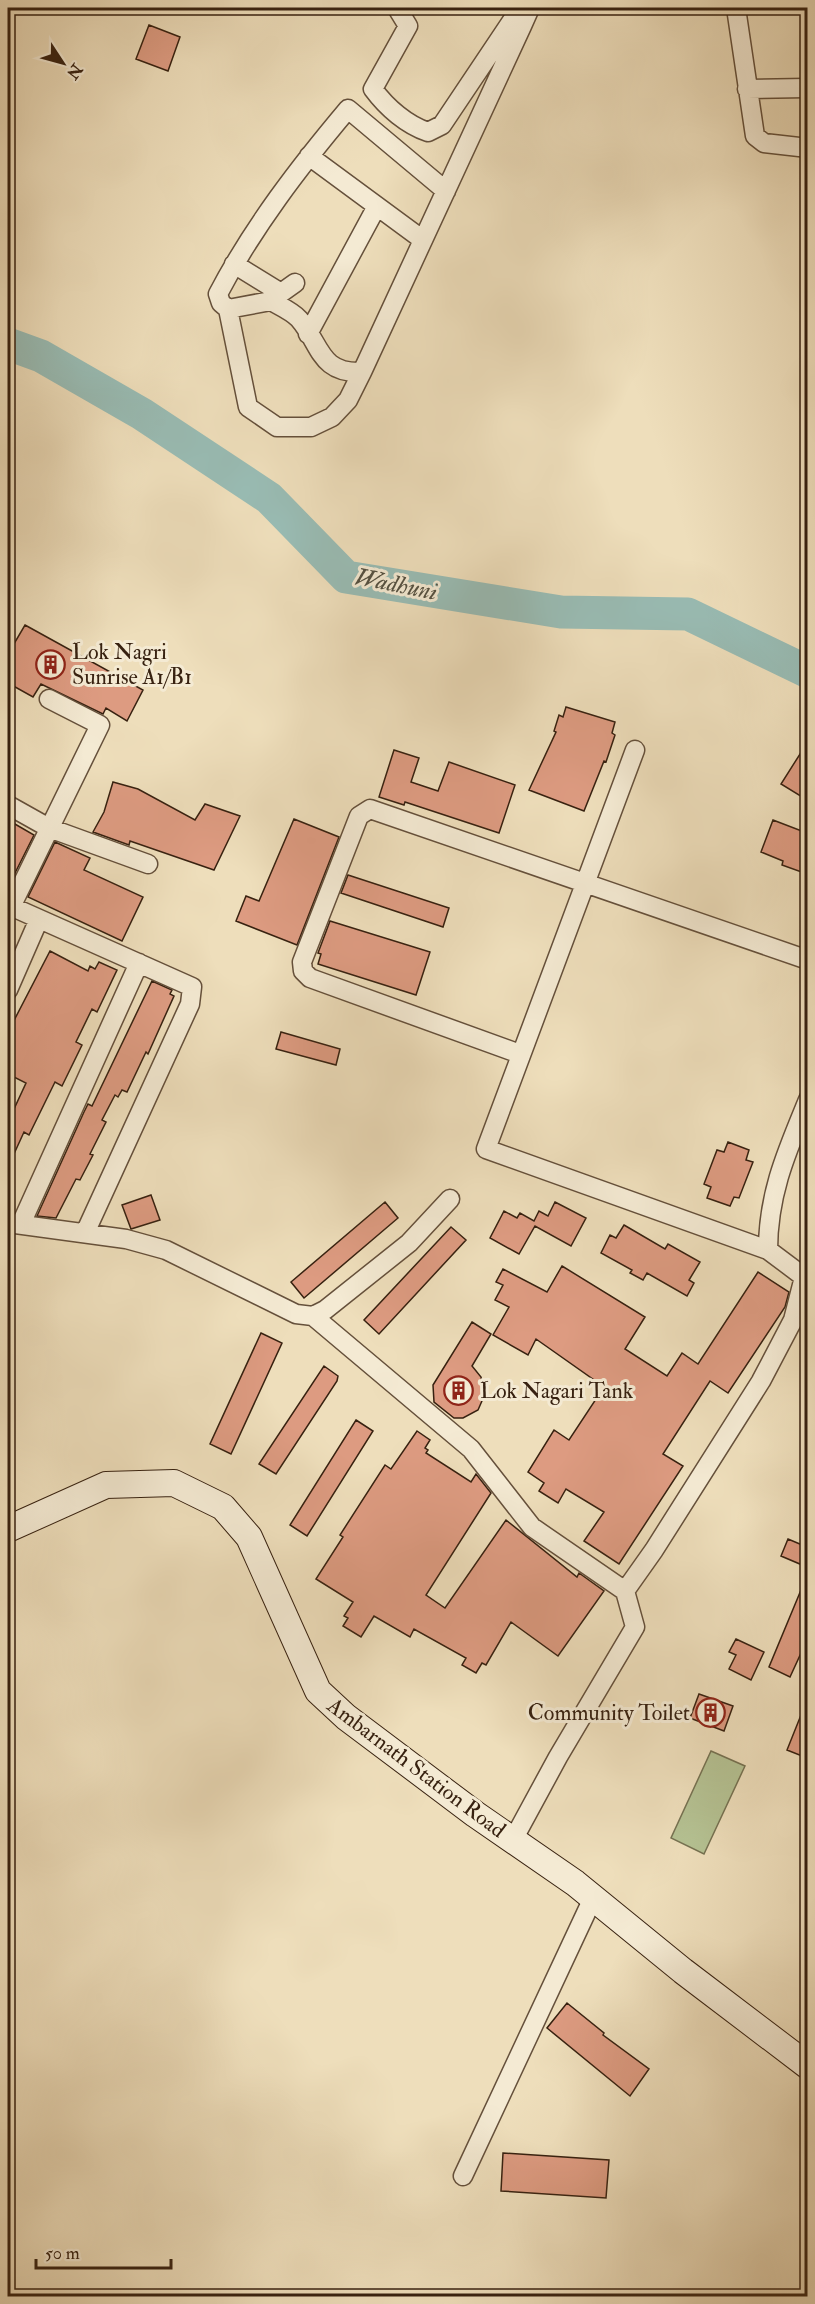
<svg xmlns="http://www.w3.org/2000/svg" width="815" height="2304" font-family="'IM FELL Double Pica',serif">
	<rect width="100%" height="100%" fill="#eedebb"/>
	<filter id="stains"><feTurbulence type="fractalNoise" baseFrequency=".00333" numOctaves="4"/><feColorMatrix values="0 0 0 0 .2 0 0 0 0 .09 0 0 0 0 .02 0 0 0 .5 -.17"/></filter>
	<radialGradient id="worn" r=".72"><stop offset=".6" stop-color="#630" stop-opacity="0"/><stop offset="1" stop-color="#630" stop-opacity=".3"/></radialGradient>
	<path fill="#b5c293" stroke="#767252" stroke-width="1.5" d="M711,1751l34,15 -41,88 -33,-16z"/>
	<g fill="none" stroke-linecap="round" stroke-linejoin="round">
		<path stroke="#99bcb4" stroke-width="33" d="M8,344l33,12 101,58 127,84 77,79 215,35 127,2 120,58"/>
	</g>
	<path fill="#dd9b81" stroke="#372110" stroke-width="1.5" d="M149,25l31,12 -12,34 -32,-12z
		M25,625l118,65 -16,31 -21,-13 -3,6 -62,-30 -8,13 -25,-14v-29z
		M566,707l49,15 -3,11 3,2 -9,27 -2,-1 -20,50 -55,-21 27,-58 -2,-1 5,-16 4,2z
		M807,743v57l-26,-16z
		M394,750l25,8 -8,24 27,9 11,-29 66,23 -16,48 -94,-31 -1,3 -25,-8z
		M113,782l25,7 57,31 10,-16 35,12 -26,54 -84,-29 -1,4 -36,-13 11,-20z
		M294,819l45,18 -42,108 -61,-24 10,-25 13,5z
		M8,820l26,15 -26,52z
		M773,820l34,13v41l-25,-9 1,-4 -22,-9z
		M55,842l35,16 -6,12 59,27 -21,44 -94,-44z
		M348,875l101,33 -6,19 -102,-34z
		M330,921l100,31 -14,43 -98,-31 3,-10 -3,-1z
		M50,951l38,20 2,-5 5,3 4,-7 18,8 -20,42 -5,-3 -16,33 6,3 -20,41 -7,-4 -26,53 -5,-3 -16,35v-45l18,-39 -18,-9v-42z
		M152,981l20,9 -2,4 4,2 -26,58 -2,-2 -19,40 -5,-2 -4,7 -3,-2 -13,25 4,2 -16,32 3,1 -13,25 -4,-1 -20,39 -19,-2 47,-104 4,-8 4,2z
		M281,1032l59,17 -4,16 -60,-16z
		M728,1142l21,8 -3,10 7,2 -14,36 -5,-1 -4,9 -23,-8 4,-11 -7,-3 13,-34 7,2z
		M151,1195l9,25 -29,9 -9,-24z
		M385,1202l13,16 -94,80 -13,-16z
		M555,1202l31,16 -15,28 -36,-20 -16,28 -29,-16 14,-27 13,7 3,-5 14,8 5,-10 9,5z
		M624,1225l41,24 3,-5 32,18 -11,18 5,3 -7,13 -40,-23 -4,7 -13,-7 2,-3 -31,-17 9,-18 6,3z
		M451,1227l15,13 -87,94 -15,-14z
		M562,1266l83,51 -20,32 42,27 15,-23 16,11 60,-92 31,20 -4,15 -57,86 -18,-12 -47,73 20,12 -64,98 -35,-23 20,-29 -38,-23 -8,14 -19,-12 5,-8 -16,-11 26,-42 15,10 35,-53 -68,-48 -8,16 -35,-20 16,-28 -14,-7 8,-15 -7,-3 7,-13 44,23z
		M472,1322l19,12 -19,32 9,11 4,17 -7,16 -15,8h-9l-20,-16 -1,-17z
		M261,1333l21,10 -51,111 -21,-10z
		M324,1366l14,10 -1,5 -61,93 -17,-10z
		M356,1420l17,11 -66,105 -17,-11z
		M417,1431l13,9 -5,8 3,2 -2,3 45,29 5,-8 15,19 -65,102 19,13 61,-88 71,57 2,-4 25,18 -46,65 -47,-34 -25,43 -4,-2 -6,10 -14,-8 4,-7 -52,-29 -4,8 -36,-21 -13,21 -18,-11 5,-8 -4,-2 9,-14 -37,-23 27,-42 -3,-2 45,-70 6,4z
		M788,1539l19,8v20l-26,-11z
		M806,1578l1,62 -17,37 -21,-10z
		M736,1639l28,13 -13,28 -22,-11 7,-14 -7,-3z
		M699,1694l34,12 -9,25 -34,-13z
		M807,1700v58l-20,-8z
		M567,2003l37,30 -1,2 46,34 -19,27 -83,-68z
		M503,2153l106,7 -3,38 -105,-7z"/>
	<g fill="none" stroke-linecap="round" stroke-linejoin="round">
		<defs>
			<path id="minor" d="M397,8l11,18 -35,63c14,19 34,36 55,43l14,-7 71,-106
				M736,8l19,128 9,7 44,5
				M747,89l59,-1
				M309,156l114,84
				M446,191l-98,-82c-48,57 -95,118 -130,185l3,9 7,6 20,98 29,20h34l21,-10 16,-17 14,-28 160,-346 8,-18
				M234,264l47,29 14,-10
				M228,309l43,-8c9,5 22,11 28,18 22,25 20,55 63,53
				M308,334l69,-128
				M635,750l-149,399 282,101
				M8,805l41,23 99,36
				M8,905l184,82 -2,17 -105,229
				M11,907l89,-182 -51,-26
				M8,990l31,-71
				M520,1054l-210,-76 -7,-7 -1,-9 57,-146 11,-7 438,151
				M8,1223l118,16 40,11 130,64 17,2 12,-6 84,-67 41,-44
				M21,1224l118,-261
				M313,1316l158,133 61,78 93,64
				M513,1840l45,-83 77,-130 -10,-36 29,-41 107,-169 32,-61 11,-43 -36,-27c0,-57 19,-99 40,-150
				M463,2176l130,-278"/>
			<path id="secondary" d="M8,1529l98,-44 68,-2 49,24 26,30 69,154 28,26 129,97 100,69 108,88 125,95"/>
		</defs>
		<use href="#minor" stroke="#65503b" stroke-width="21"/>
		<use href="#secondary" stroke="#372110" stroke-width="28"/>
		<use href="#minor" stroke="#f4ead3" stroke-width="18"/>
		<use href="#secondary" stroke="#f4ead3" stroke-width="26"/>
	</g>
	<defs>
		<symbol id="building-ring" viewBox="-11 -11 22 22"><circle r="9.5" fill="#f4ead3" stroke="#8f2418" stroke-width="1.5"/><path d="M-4-6H4V6H1V3H-1V6H-4ZM-2.5-4.3h1.7v1.8h-1.7ZM.8-4.3h1.7v1.8H.8ZM-2.5-1h1.7V.8h-1.7ZM.8-1h1.7V.8H.8Z" fill="#8f2418"/></symbol>
	</defs>
	<g fill-rule="evenodd">
		<use href="#building-ring" x="34" y="648" width="33" height="33"/>
		<use href="#building-ring" x="442" y="1374" width="33" height="33"/>
		<use href="#building-ring" x="694" y="1696" width="33" height="33"/>
	</g>
	<g text-anchor="middle" stroke-width="6" stroke-linejoin="round" paint-order="stroke">
		<g font-size="22" fill="#372110" stroke="#f4ead3" text-anchor="start">
			<text x="72" y="659">Lok Nagri<tspan x="72" dy="25">Sunrise A1/B1</tspan></text>
			<text x="480" y="1398">Lok Nagari Tank</text>
			<text x="690" y="1720" text-anchor="end">Community Toilet</text>
		</g>
		<g font-size="22" fill="#372110" stroke="#f4ead3">
			<text transform="translate(417 1767) rotate(37)" y="8">Ambarnath Station Road</text>
		</g>
		<g font-size="24" font-style="italic" fill="#545041" stroke="#f4ead3">
			<text transform="translate(396 584) rotate(11)" y="8">Wadhuni</text>
		</g>
	</g>
	<rect width="815" height="2304" fill="none" stroke="#eedebb" stroke-width="30"/>
	<rect x="9" y="9" width="797" height="2286" fill="none" stroke="#372110" stroke-width="3"/>
	<rect x="15" y="15" width="785" height="2274" fill="none" stroke="#372110" stroke-width="1.5"/>
	<g transform="translate(63 63) rotate(126)" stroke="#f4ead3" stroke-width="4.5" paint-order="stroke">
	<path d="M0-4.5L10 22L0 15L-10 22Z" fill="#372110"/>
	<text y="-9" font-size="16" font-weight="bold" text-anchor="middle" fill="#372110">N</text>
	</g>
	<path d="M36 2259v9h135v-9" fill="none" stroke="#372110" stroke-width="3"/>
	<text x="45" y="2259" font-size="18" fill="#372110" stroke="#f4ead3" stroke-width="4.5" paint-order="stroke">50 m</text>
	<rect width="100%" height="100%" filter="url(#stains)"/>
	<rect width="100%" height="100%" fill="url(#worn)"/>
</svg>
